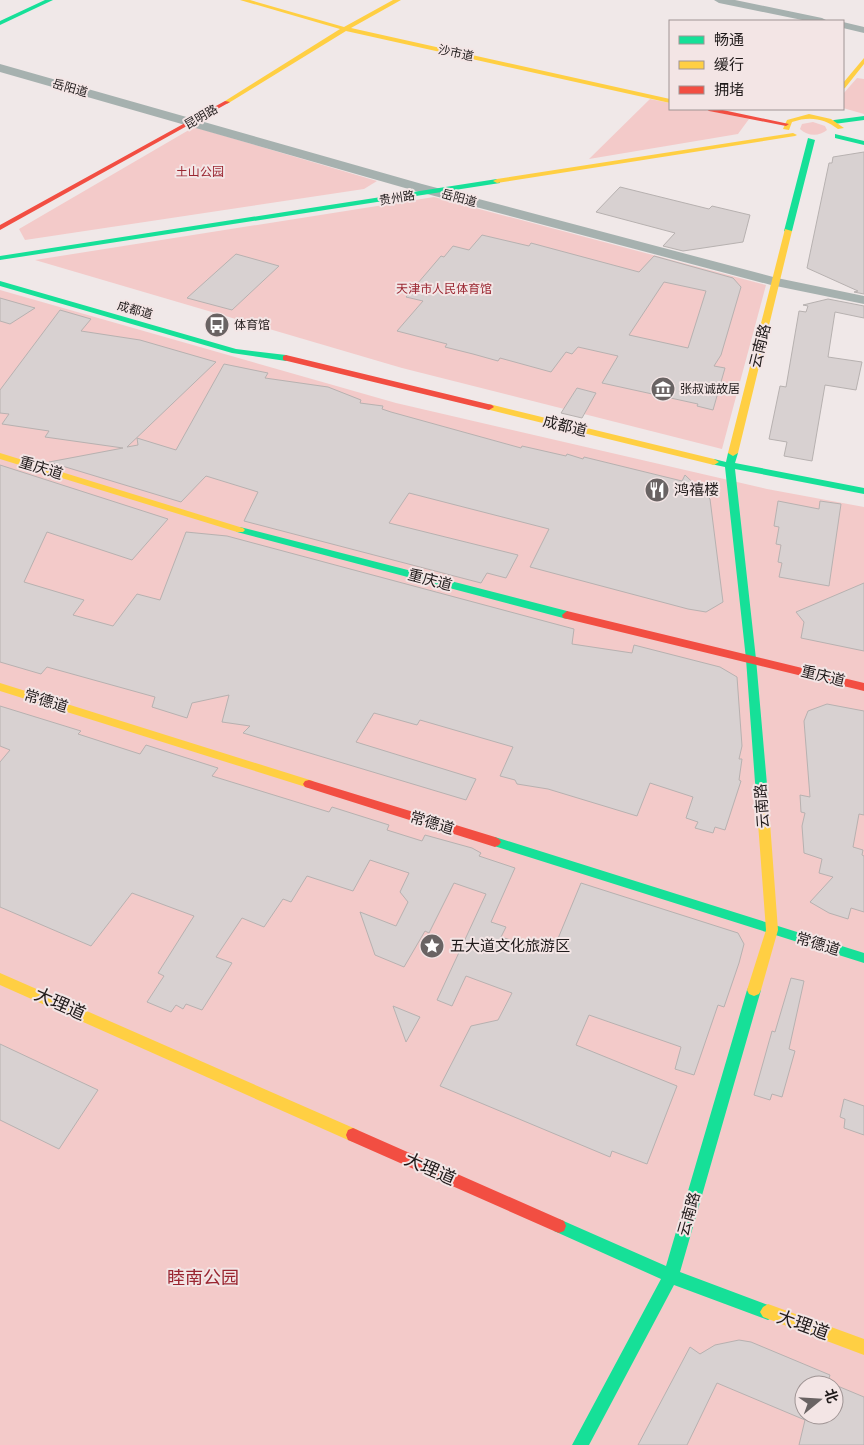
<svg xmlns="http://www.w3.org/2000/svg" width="864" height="1445" font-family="'Public Sans','Noto Sans SC',sans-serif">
	<rect width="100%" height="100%" fill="#f0e8e8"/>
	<path fill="#f3cac9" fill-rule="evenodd" d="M857,78l7,1v35l-21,-6v-14z
		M650,99l20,4v6h31l48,10 -11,15 -149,25z
		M813,122l12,4 2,4c-8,7 -20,6 -27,-1l2,-5z
		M194,127l183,54 -13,8 -339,51 -6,-11z
		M434,197l332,88 -44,164 -320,-81 -367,-108z
		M0,290l396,113 371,86 97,18v938h-864zM804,1385h30v30h-30z"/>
	<path fill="#d8d1d1" stroke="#b7b1b0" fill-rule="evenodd" d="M864,152v142l-10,-2 4,-1 -51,-23 22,-105h3l1,-6z
		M620,187l89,22 3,-3 38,9 -7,27 -60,9 -20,-5 12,-13 -79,-21z
		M482,235l47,11 2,-3 108,29 15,-16 79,22 8,9 -20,68 -7,11 11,2 -12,42 -16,-4 1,-2 -96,-21 16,-27 -40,-9 -6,7 -6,-2 -15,20 -51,-14 -2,3 -25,-7 -28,-7 2,-3 -50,-13 26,-30 -17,-4 35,-41 3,1 9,-11 16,4zM664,282l42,9 -18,57 -59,-13z
		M236,254l43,12 -47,44 -45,-12z
		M0,298l35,10 -25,16 -10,-3z
		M828,299l36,7v12l-29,-6 -7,45 34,5 -6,28 -31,-5 -13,76 -28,-5 3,-14 -18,-3 11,-53 6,1 13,-76 7,1 2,-6 -5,-1z
		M60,310l31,9 -10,12 59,9 76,22 -89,85 11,-2 -1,-7 39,12 48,-86 44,9 -3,5 63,9 33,13 -1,3 23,3 -1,3 9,3 130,36 1,-2 44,10 1,-2 16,5 1,-2 98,24 3,-6 25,24 13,103 -17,10 -18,-3 -158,-42 19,-38 -140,-36 -20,30 129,32 -12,23 -19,-5 -6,10 -237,-62 14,-29 -52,-16 -25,26 -132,-40 74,-14 -78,-11 4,-6 -47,-7 7,-10 -9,-1v-23z
		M577,388l19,5 -14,25 -21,-5z
		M0,465l168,54 -36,41 -85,-28 -23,50 60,18 -11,15 40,11 24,-32 23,6 26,-68 41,4 347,93 -2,15 60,9 2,-8 86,22 17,10 5,69 -3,13h3l-3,21 2,1 -16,49 -10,-3 -2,6 -18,-5 3,-6 -12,-4 7,-21 -43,-14 -13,33 -89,-27 -31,-5 -2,-4 -15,-4 13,-29 -93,-27 -3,5 -43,-12 -18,29 120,37 -10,21 -223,-67 7,-7 -28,-4 7,-27 -37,8 -5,15 -35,-11 3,-10 -108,-30 -6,7 -41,-12z
		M778,501l41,8 1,-8 21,3 -12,82 -50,-9 3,-14 -4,-1 3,-17 -5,-1 3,-17 -5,-1z
		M864,583v68l-63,-13 3,-16 -8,-10z
		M827,704l37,7v104l-5,-1 -6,33 10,3 -1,5 2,1v56l-13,-4 -3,11 -19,-6 -19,-11 23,-25 -14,-4 3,-14 -18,-6 -2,-27 3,-13 -4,-1 -1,-17 10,2 -6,-76 4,-10z
		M0,706l81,25 -3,3 62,20 6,-9 72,23 -6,8 117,36 3,-5 57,18 -2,5 35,11 3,-6 47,13 9,5 -2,3 36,12 -24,54 15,5 -5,10 51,16 29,-70 157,50 6,11 -5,19 -15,44 -6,-2 -24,70 -19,-6 6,-22 -92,-32 -13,30 101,41 -30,78 -35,-13 -2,6 -170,-71 31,-60 27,-6 14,-27 -46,-17 -14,30 -15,-6 49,-106 -32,-11 -25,50 -4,-2 -21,36 -29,-12 -15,-43 36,14 12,-24 -8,-10 9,-19 -39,-13 -17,31 -46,-15 -16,26 -8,-3 -19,28 -22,-9 -26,39 16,6 -30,47 -16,-6 -3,5 -7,-4 -5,7 -24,-10 17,-26 -6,-3 36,-57 -62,-23 -41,53 -91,-39v-145l10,-12 -10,-4z
		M791,978l13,3 -15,68 6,2 -13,46 -10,-3 -2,6 -16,-5 18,-64 3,1z
		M393,1006l27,11 -14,25z
		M0,1044l98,46 -39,59 -59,-29z
		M844,1099l20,7v29l-20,-7 1,-9 -5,-2z
		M739,1340l12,2 79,33 -2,7 36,15v48h-65l6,-25 -88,-37 -30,62h-49l52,-98 10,7 15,-9zM804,1385h30v30h-30z"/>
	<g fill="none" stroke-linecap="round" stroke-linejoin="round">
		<path fill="#a6b1af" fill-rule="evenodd" d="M714,0h21l87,18 6,3h-21l-88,-18z
			M843,22l21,5v6l-21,-5z
			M0,64l422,120 355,94 87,18v8l-93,-19 -359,-95 -412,-118z"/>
		<path fill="#16e098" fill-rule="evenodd" d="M45,0h8l-53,25v-4z
			M864,116v4l-30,4 -3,-2 3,-2z
			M835,134l29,7v4l-29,-7z
			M808,138l7,2 -23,91 -4,2 -4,-2z
			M497,179h3v4l-500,77v-4z
			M0,281l236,68 50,6 4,3 -4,3 -54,-8 -232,-67z
			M733,450l5,3 -3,10 129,25v6l-129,-25 21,190 12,137 -2,3h-8l-2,-3 -10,-137 -21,-192 -14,-3 -2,-2 5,-3 12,3 2,-9z
			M240,527l327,84 5,4 -5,4 -330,-87 -2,-2z
			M495,837l369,116v10l-373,-118 -2,-3 2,-3z
			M754,984l5,2 2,4 -81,282 93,35 3,5 -3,5 -5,3 -94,-35 -85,160h-17l89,-166 -107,-48 -2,-5 2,-5 5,-2 107,47 81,-276 2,-4z"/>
		<path fill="#ffcf43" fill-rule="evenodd" d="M240,0h10l94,27 49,-27h8l-50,28 319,71v4l-324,-72 -119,73 -2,-1v-2l115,-72z
			M864,58v6l-19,24 -2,1v-6z
			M809,114l22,5 13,9 -6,1c-14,-11 -29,-13 -46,-7l-3,8 -6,-1 4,-9z
			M793,133l4,2 -2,1 -298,47 -4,-2 4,-2z
			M785,229l7,2 -54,222 -5,3 -5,-3z
			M489,404l225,55 5,3 -5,3 -228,-56 -2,-2z
			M0,453l243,75 2,2 -2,2h-6l-237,-73z
			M0,683l313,98 2,3 -2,3 -4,1 -309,-97z
			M762,791l4,2 2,3 10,134 -17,60 -2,4 -5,2 -5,-2 -2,-4 19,-60 -10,-134 2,-3z
			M0,973l358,157 2,5 -2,5 -5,2 -5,-2 -348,-155z
			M768,1304l96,35v16l-101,-38 -3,-5 3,-5z"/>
		<path fill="#f24e42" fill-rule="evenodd" d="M225,101l5,1 -230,128v-5z
			M706,109h12l71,15 -3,2 -77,-15z
			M286,355l206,50 2,2 -5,3 -206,-50v-4z
			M567,611l297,72v8l-301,-73 -1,-3z
			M309,780l186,57 4,2 2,3 -2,3 -4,2 -190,-60 -2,-3 2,-3z
			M353,1128l211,93 2,5 -2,5 -5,2 -5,-2 -206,-91 -2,-5 2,-5z"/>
	</g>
	<defs>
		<symbol id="bus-disc" viewBox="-11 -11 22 22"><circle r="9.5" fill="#696363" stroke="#f3e5e5"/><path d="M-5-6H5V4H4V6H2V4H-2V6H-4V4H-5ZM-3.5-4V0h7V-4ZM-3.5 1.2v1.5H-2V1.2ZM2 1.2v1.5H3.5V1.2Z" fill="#fff"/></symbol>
		<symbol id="museum-disc" viewBox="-11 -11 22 22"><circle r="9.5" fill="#696363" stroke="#f3e5e5"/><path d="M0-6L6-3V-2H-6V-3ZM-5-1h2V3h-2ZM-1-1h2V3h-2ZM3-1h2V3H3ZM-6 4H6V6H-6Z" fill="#fff"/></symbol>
		<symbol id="restaurant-disc" viewBox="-11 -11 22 22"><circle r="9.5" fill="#696363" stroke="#f3e5e5"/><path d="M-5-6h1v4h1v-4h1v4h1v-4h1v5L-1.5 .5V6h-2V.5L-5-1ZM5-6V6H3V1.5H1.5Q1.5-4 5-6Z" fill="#fff"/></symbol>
		<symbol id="sight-disc" viewBox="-11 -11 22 22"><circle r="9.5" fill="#696363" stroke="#f3e5e5"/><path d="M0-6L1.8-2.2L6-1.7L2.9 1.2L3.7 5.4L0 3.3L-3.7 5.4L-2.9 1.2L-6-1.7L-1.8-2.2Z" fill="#fff"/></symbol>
	</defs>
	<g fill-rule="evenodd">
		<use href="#bus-disc" x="203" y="311" width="28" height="28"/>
		<use href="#museum-disc" x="649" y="375" width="28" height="28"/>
		<use href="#restaurant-disc" x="643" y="476" width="28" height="28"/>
		<use href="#sight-disc" x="418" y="932" width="28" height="28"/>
	</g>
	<g text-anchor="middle" stroke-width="4" stroke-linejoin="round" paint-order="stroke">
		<g font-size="12" fill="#201b1b" stroke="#f3e5e5">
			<text transform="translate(456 53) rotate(12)" y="4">沙市道</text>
			<text transform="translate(70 88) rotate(16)" y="4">岳阳道</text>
			<text transform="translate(201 117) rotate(-30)" y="4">昆明路</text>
			<text transform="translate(397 198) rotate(-9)" y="4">贵州路</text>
			<text transform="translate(459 198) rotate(15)" y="4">岳阳道</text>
			<text transform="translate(135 310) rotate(16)" y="4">成都道</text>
		</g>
		<g font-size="12" fill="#9a2631" stroke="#f3e5e5">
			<text x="200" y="176">土山公园</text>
			<text x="444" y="293">天津市人民体育馆</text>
		</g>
		<g font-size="12" fill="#201b1b" stroke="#f3e5e5" text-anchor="start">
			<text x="234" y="329">体育馆</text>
			<text x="680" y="393">张叔诚故居</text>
		</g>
		<g font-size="15" fill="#201b1b" stroke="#f3e5e5">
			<text transform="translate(760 346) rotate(-76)" y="5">云南路</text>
			<text transform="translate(565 426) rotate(14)" y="5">成都道</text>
			<text transform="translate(41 468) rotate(17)" y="5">重庆道</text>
			<text transform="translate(430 580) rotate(15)" y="5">重庆道</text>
			<text transform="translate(823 676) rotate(14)" y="5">重庆道</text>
			<text transform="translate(46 701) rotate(17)" y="5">常德道</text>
			<text transform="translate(762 806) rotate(-94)" y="5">云南路</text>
			<text transform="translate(432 823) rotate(17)" y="5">常德道</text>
			<text transform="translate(818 944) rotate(17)" y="5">常德道</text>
			<text transform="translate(689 1214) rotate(-74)" y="5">云南路</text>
		</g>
		<g font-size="15" fill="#201b1b" stroke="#f3e5e5" text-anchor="start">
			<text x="674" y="495">鸿禧楼</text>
			<text x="450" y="951">五大道文化旅游区</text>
		</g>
		<g font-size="18" fill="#201b1b" stroke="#f3e5e5">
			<text transform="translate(60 1004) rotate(24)" y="6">大理道</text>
			<text transform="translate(430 1169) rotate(24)" y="6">大理道</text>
			<text transform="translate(803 1325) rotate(20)" y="6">大理道</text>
		</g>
		<g font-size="18" fill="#9a2631" stroke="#f3e5e5">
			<text x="203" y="1284">睦南公园</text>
		</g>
	</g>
	<rect x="669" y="20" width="175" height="90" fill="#f3e5e5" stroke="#9f9494"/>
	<rect x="679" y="36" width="25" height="8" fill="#16e098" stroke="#9f9494"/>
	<text x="714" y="45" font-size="15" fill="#201b1b">畅通</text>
	<rect x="679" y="61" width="25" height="8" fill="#ffcf43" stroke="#9f9494"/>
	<text x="714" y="70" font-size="15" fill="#201b1b">缓行</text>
	<rect x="679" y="86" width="25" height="8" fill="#f24e42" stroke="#9f9494"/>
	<text x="714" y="95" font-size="15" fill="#201b1b">拥堵</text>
	<g transform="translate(819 1400) rotate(72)"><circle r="24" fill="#f3e5e5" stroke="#9f9494"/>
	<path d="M0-4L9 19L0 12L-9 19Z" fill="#696363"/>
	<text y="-8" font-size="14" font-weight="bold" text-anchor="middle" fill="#201b1b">北</text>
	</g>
</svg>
